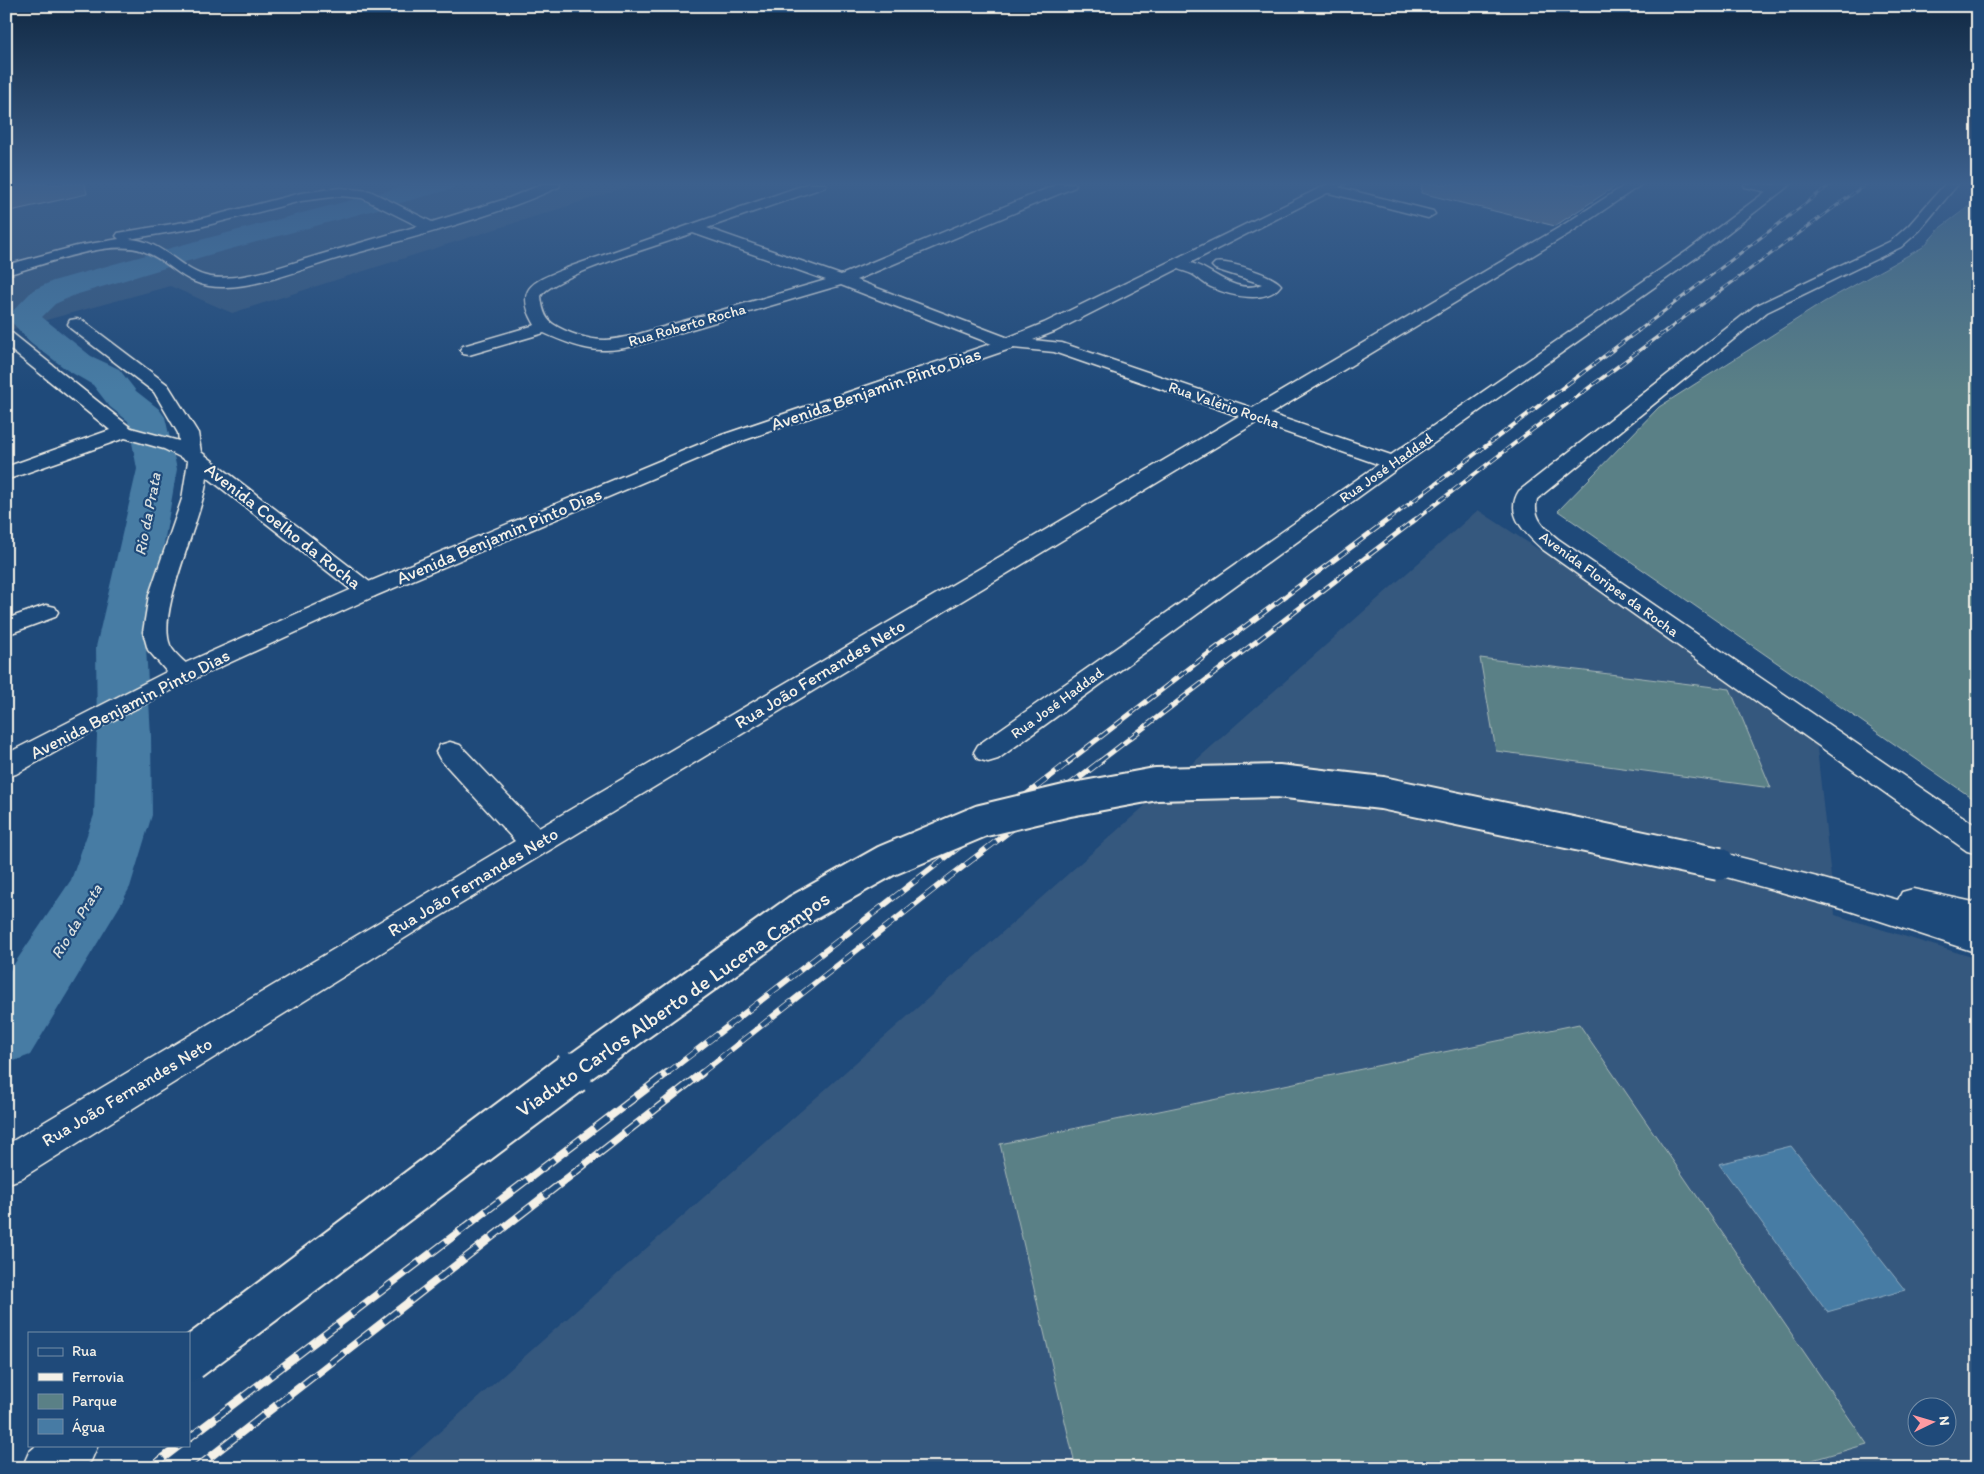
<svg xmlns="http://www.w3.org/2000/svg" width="1984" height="1474" font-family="Itim,sans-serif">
	<rect width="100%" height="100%" fill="#1f4a7a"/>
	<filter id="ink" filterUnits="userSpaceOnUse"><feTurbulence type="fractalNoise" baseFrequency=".02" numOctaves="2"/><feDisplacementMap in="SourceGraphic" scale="10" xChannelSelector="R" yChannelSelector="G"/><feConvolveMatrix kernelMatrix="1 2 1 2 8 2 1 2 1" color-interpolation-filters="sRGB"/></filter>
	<g filter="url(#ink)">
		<path fill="#36587e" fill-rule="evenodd" d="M6,184h631l-405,129 -62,-27 -164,45z
			M1478,510l337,220 20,185 143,44v509h-1579zM1916,1406h30v30h-30z"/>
		<path fill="#5a8086" stroke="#a7b8b7" d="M1976,201h2v601l-420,-291 101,-104 165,-105 99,-55 18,-20z
			M1480,658l250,31 41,99 -275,-37z
			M1579,1024l288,420 -82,24h-709l-76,-324z"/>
		<path fill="#477ba4" stroke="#8caabf" d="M1791,1146l114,144 -78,22 -108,-148z"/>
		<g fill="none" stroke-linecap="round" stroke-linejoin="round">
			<path fill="#477ba4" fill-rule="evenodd" d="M412,184h44l-4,5 -247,67 -130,39 -20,9 -13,13 49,39 28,13 17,22 23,18 6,8 12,52 -31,178 5,89 1,79 -22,72 -9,17 -91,151 -24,9v-88l65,-96 23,-65 3,-79 -1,-89 41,-178 -9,-48 -18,-14 -17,-22 -26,-15 -38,-29 -22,-24 26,-27 20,-9 132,-37z"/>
		</g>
		<path fill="#6b7789" stroke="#f4f1e8" d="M6,184h79l2,10 -81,18z
			M1422,184h197l-64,42 -134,-33z"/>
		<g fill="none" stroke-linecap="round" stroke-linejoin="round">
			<defs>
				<path id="minor" d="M543,184h17l-1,3c-70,32 -147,50 -220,71 -37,11 -76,28 -114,29 -42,1 -50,-24 -82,-36 -34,-13 -102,15 -137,24v-10l71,-19 42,-7 -3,-3 2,-3 78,-13 105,-27 39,-5 30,3 62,31 77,-24zM340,196l22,2 56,28c-33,10 -66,19 -99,29 -32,9 -75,27 -108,22 -31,-5 -47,-37 -82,-38l67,-11 105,-27z
					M807,184h19l-1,3 -118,41 134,47 217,-91h18l-1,3 -219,93 158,60 3,4 -3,4 -6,1 -6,-1 -161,-63 -207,61c-9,2 -19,4 -28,4 -21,1 -44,-9 -62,-17l-75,22 -6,-1 -3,-4 3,-4 72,-21c-24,-41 4,-45 37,-59zM693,233l133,47 -194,56c-9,1 -18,4 -27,4 -16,0 -39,-7 -52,-16 -9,-6 -11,-18 -12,-28 11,-20 125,-53 152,-63z
					M1627,184h15l-72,49 -1154,698 -396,248 -14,5v-39l509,-304 -75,-82 -4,-7 4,-7 10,-3 10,3 79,83 1021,-601z
					M1744,184h24l13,3 2,3 -7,4 -31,-7z
					M1945,184h13l-39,47 -18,16 -134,65 -230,187c-5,19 8,29 21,40l420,288v27l-11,-3 -425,-302c-16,-15 -38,-35 -23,-58l236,-185 136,-65 18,-16z
					M1330,185l103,26 2,3 -7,4 -103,-26 -2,-3z
					M1179,259c8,3 18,5 26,10 18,10 36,24 57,15l-47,-15 -3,-3 3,-3c12,-3 59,12 66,22 -14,20 -51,11 -70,2 -7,-3 -12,-9 -19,-13 -7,-3 -16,-4 -21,-10l3,-3z
					M76,319l6,1 86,65 30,48 3,19 174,134 4,5 -4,5 -8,2 -8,-2 -152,-119c-4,42 -51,133 -37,168 5,11 19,19 26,29l-4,6 -9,2 -9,-2 -26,-30 -5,-18 6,-37 33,-96 6,-38 -24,-12 -39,-11 -119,42v-13l104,-37 -104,-84v-14l6,1 119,95 48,13 -1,-8 -24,-41 -84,-64 -2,-4 2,-4z
					M1393,457l7,2 3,4 -3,4 -402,292 -10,3 -10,-3 -4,-7 4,-7 408,-286z
					M46,605l9,2 3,5 -3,5 -49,18v-16z"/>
				<path id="major" d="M1328,184h17l-289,147 -23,9 29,3 329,112 296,-204 89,-67h15l-94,73 -297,210 -7,2 -7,-2 -332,-115 -41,-4 -280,96 -358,152 -183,84 -90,46 -86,48 -10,3v-23l168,-86 185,-82 360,-150 283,-96 42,-17z
					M1719,852l98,25 81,23 4,-8 11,-3 65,14v50l-128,-42 -142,-39 -4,-8 4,-8z
					M37,1445h61l-7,16 -8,7h-61l7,-16z"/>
			</defs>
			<use href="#minor" stroke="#f4f1e8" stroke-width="3"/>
			<use href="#major" stroke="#f4f1e8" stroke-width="3"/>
			<use href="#minor" fill="#1f4a7a" fill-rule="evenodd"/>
			<use href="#major" fill="#1f4a7a" fill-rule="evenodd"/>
			<defs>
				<path id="rail-far4" d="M1638,331l193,-147
					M1666,331l200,-147"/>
				<path id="rail-far3" d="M1388,520l251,-190
					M1415,520l117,-90 135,-100"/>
				<path id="rail-far2" d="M1068,762l140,-108 181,-135
					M1099,762l317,-243"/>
				<path id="rail-far1" d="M666,1074l404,-313
					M700,1074l247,-195 154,-118"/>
				<path id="rail" d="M189,1438l478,-365
					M150,1468l30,-23
					M196,1468l506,-395"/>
			</defs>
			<use href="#rail-far4" stroke="#f4f1e8" stroke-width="3"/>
			<use href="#rail-far3" stroke="#f4f1e8" stroke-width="4"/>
			<use href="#rail-far2" stroke="#f4f1e8" stroke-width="5"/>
			<use href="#rail-far1" stroke="#f4f1e8" stroke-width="6"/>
			<use href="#rail" stroke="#f4f1e8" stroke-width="8"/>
			<use href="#rail-far4" stroke="#1f4a7a" stroke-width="2" stroke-dasharray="6" stroke-linecap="butt"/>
			<use href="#rail-far3" stroke="#1f4a7a" stroke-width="2.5" stroke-dasharray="8" stroke-linecap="butt"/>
			<use href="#rail-far2" stroke="#1f4a7a" stroke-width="3" stroke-dasharray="10" stroke-linecap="butt"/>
			<use href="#rail-far1" stroke="#1f4a7a" stroke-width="4.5" stroke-dasharray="13" stroke-linecap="butt"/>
			<use href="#rail" stroke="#1f4a7a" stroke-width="5.5" stroke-dasharray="17" stroke-linecap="butt"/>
			<defs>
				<path id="major-bridge-far1" d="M570,1074l227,-163 89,-50 95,-40 88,-21 87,-16 122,-3 104,12 337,71"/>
				<path id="major-bridge" d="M189,1360l383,-287"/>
			</defs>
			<use href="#major-bridge-far1" stroke="#f4f1e8" stroke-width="36" stroke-linecap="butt"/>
			<use href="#major-bridge" stroke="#f4f1e8" stroke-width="45" stroke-linecap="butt"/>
			<use href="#major-bridge-far1" stroke="#1f4a7a" stroke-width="32"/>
			<use href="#major-bridge" stroke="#1f4a7a" stroke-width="41"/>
		</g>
	</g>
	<linearGradient id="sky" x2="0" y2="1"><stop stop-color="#112943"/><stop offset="0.47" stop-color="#3c608d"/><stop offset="1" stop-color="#3c608d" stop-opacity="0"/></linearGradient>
	<rect width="1984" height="391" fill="url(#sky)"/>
	<g text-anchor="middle" stroke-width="4.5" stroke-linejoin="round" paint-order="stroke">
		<g font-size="15" fill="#f4f1e8" stroke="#1f4a7a">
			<text transform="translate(687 325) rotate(-16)" y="5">Rua Roberto Rocha</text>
			<text transform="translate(1224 405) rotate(19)" y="5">Rua Valério Rocha</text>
			<text transform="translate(1386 468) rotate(-35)" y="5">Rua José Haddad</text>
			<text transform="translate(1609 584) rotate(36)" y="5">Avenida Floripes da Rocha</text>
			<text transform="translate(1057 703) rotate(-36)" y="5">Rua José Haddad</text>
		</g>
		<g font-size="16" font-style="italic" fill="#dadfde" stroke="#1f4a7a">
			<text transform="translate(147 514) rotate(-79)" y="6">Rio da Prata</text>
			<text transform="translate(76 921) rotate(-59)" y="6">Rio da Prata</text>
		</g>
		<g font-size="18" fill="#f4f1e8" stroke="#1f4a7a">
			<text transform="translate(876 389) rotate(-19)" y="6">Avenida Benjamin Pinto Dias</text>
			<text transform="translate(283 526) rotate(38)" y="6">Avenida Coelho da Rocha</text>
			<text transform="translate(499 536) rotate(-23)" y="6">Avenida Benjamin Pinto Dias</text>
			<text transform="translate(820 674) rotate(-31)" y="6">Rua João Fernandes Neto</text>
			<text transform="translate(130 704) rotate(-27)" y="6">Avenida Benjamin Pinto Dias</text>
			<text transform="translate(473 882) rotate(-31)" y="6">Rua João Fernandes Neto</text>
			<text transform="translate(127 1092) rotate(-31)" y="6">Rua João Fernandes Neto</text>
		</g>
		<g font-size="21" fill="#f4f1e8" stroke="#1f4a7a">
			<text transform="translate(673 1004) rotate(-35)" y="7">Viaduto Carlos Alberto de Lucena Campos</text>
		</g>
	</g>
	<rect width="1984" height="1474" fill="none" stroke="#1f4a7a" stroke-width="25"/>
	<rect x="12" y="12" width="1959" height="1449" fill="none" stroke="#f4f1e8" stroke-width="2" filter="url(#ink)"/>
	<rect x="28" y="1332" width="162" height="115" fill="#1f4a7a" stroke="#748da6"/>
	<rect x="38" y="1348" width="25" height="8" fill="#1f4a7a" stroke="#748da6"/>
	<text x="72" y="1356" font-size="15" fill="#f4f1e8">Rua</text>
	<rect x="38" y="1373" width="25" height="8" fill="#f4f1e8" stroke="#748da6"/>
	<text x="72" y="1382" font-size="15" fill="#f4f1e8">Ferrovia</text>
	<rect x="38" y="1394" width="25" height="15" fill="#5a8086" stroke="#748da6"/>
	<text x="72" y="1406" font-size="15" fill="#f4f1e8">Parque</text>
	<rect x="38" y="1419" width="25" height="15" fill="#477ba4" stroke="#748da6"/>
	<text x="72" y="1432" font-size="15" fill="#f4f1e8">Água</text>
	<g transform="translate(1932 1422) rotate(85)"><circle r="24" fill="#1f4a7a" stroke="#748da6"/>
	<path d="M0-4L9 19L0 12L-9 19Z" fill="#ff9aa2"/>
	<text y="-8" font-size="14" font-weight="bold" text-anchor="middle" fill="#f4f1e8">N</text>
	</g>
</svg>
